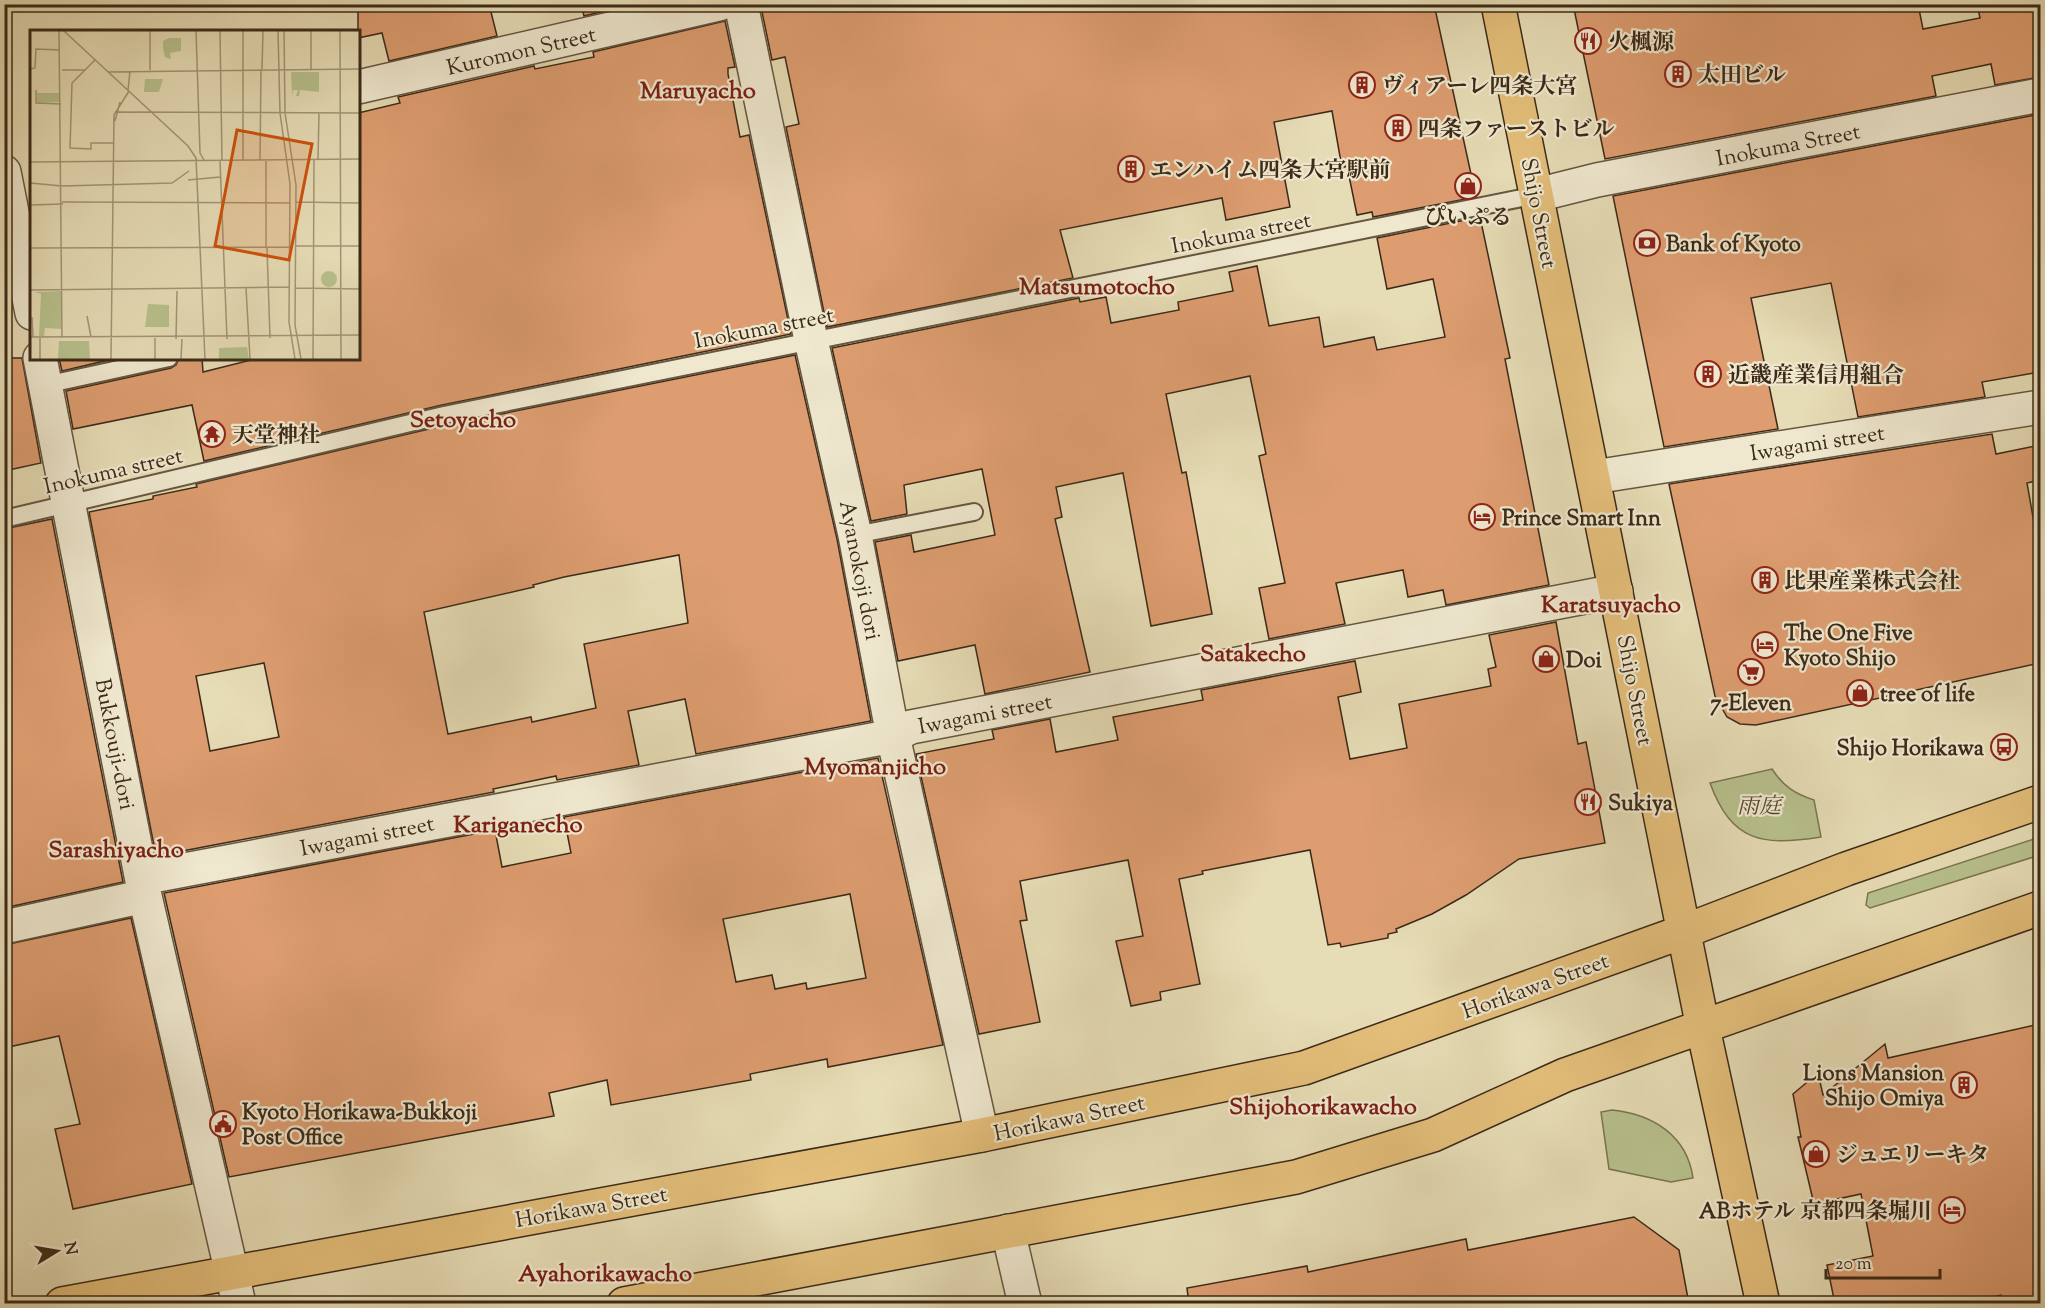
<svg xmlns="http://www.w3.org/2000/svg" width="2045" height="1308" font-family="'Sorts Mill Goudy','Noto Serif JP',serif">
	<rect width="100%" height="100%" fill="#e6dcb5"/>
	<filter id="stains"><feTurbulence type="fractalNoise" baseFrequency=".00333" numOctaves="4"/><feColorMatrix values="0 0 0 0 .2 0 0 0 0 .09 0 0 0 0 .02 0 0 0 .5 -.17"/></filter>
	<radialGradient id="worn" r=".72"><stop offset=".6" stop-color="#630" stop-opacity="0"/><stop offset="1" stop-color="#630" stop-opacity=".3"/></radialGradient>
	<path fill="#b7c08c" stroke="#7a7552" stroke-width="1.5" d="M1772,769c11,17 23,25 42,31l7,37c-58,9 -89,6 -111,-54z
		M2040,837v18l-170,53 -4,-3 2,-12z
		M1612,1110c40,4 75,25 81,68l-22,4 -62,-13 -8,-57z"/>
	<path fill="#dd9d70" stroke="#3c2a19" stroke-width="1.5" fill-rule="evenodd" d="M358,4h131l8,32 -108,25 -7,-28 -24,5z
		M581,4h52l-49,12z
		M770,4h664l42,193 -103,20 -1,-5 -15,3 -10,-49 -5,2 -10,-57 -58,11 16,85 -64,13 -4,-22 -162,32 13,48 -246,49 -41,-200 13,-3 -14,-67 -13,3 -11,-53z
		M1573,4h345l5,25 57,-11 -3,-14h63v73l-45,8 -4,-21 -59,12 4,20 -331,63z
		M725,21l10,46 -7,1v6l12,63 9,-2 42,199 -349,71 -238,56 -12,-56 -119,24 -7,-38 105,-23 5,-3 3,-7h23l1,14 56,-14h99v-245l42,-10 -2,-6 136,-31 1,3 59,-12 -1,-5z
		M2040,114v258l-58,10 3,15 -127,20 -27,-134 -80,15 27,131 -114,18 -51,-251z
		M1480,217l30,141 -5,1 44,226 -103,20 -3,-15 -35,7 -5,-27 -67,13 9,41 -76,15 -10,-51 26,-5 -26,-127 7,-2 -16,-78 -84,18 16,79 4,-1 26,142 -61,12 -28,-153 -67,14 6,30 -7,2 35,153 -105,22 -10,-49 -77,16 -23,-119 36,-7 3,17 81,-17 -13,-66 -78,16 3,29 -36,7 -39,-173 247,-50 1,4 26,-5 5,26 68,-13 -1,-8 55,-11 -4,-19 28,-6 12,60 50,-9 5,30 50,-10 3,13 68,-13 -12,-58 -46,10 -10,-51z
		M795,355l42,184 34,182 -175,33 -11,-55 -57,12 11,54 -82,15 -1,-4 -63,13 1,3 -338,64 -67,-344 64,-13v-3l44,-9 -1,-3 250,-59zM679,555l9,68 -104,21 12,64 -64,14 -1,-5 -83,17 -24,-122 110,-25 -1,-2 31,-8zM264,663l15,74 -69,14 -14,-75z
		M4,358h18l19,105 -37,8z
		M59,358h58l-55,13z
		M1992,434l4,20 44,-9v35l-13,3 13,74v106l-284,62 -16,-1 -13,-7 -12,-21 -46,-212z
		M52,519l71,363 -119,26v-379z
		M1556,622l22,122 8,-2 19,101 -86,16 -53,36 -34,19 -36,15 1,3 -9,2v4l-47,9 -1,-4 -12,2 -18,-95 -108,21 1,3 -24,5 21,105 -40,8 1,8 -30,6 -15,-65 27,-5 -15,-76 -108,21 7,39 -7,1 20,101 -61,12 -63,-280 78,-15 -2,-9 58,-11 6,33 62,-12 -5,-23 90,-17 -2,-10 154,-29 6,31 -23,5 12,62 57,-11 -8,-44 92,-18 -3,-17 8,-2 -7,-32z
		M878,758l65,287 -115,22 -1,-8 -77,15 1,6 -140,25 -4,-25 -58,13 5,23 -325,61 -65,-284 331,-63 7,37 69,-14 -7,-36zM850,894l16,84 -59,11 -1,-6 -31,6 -3,-14 -36,7 -13,-63z
		M131,918l61,266 -119,25 -18,-80 25,-5 -21,-88 -55,12v-103z
		M2040,1024v280h-37l-2,-9 -47,9h-119l-8,-39 46,-9 -12,-62 -47,10 -16,-67h3l-8,-43 25,-21 5,22 62,-51 3,14z
		M1634,1217l45,33 10,54h-500l-2,-16 120,-22 1,6 158,-33 2,11z"/>
	<g fill="none" stroke-linecap="round" stroke-linejoin="round">
		<defs>
			<path id="lane" d="M45,385l124,-27
				M4,519l440,-104 1093,-220
				M855,535l119,-23"/>
			<path id="street" d="M741,4l70,336 44,195 38,201 89,399
				M358,87l361,-83
				M4,172l28,141
				M1537,195l60,-15 443,-85
				M40,358l105,538 94,408
				M1594,477l446,-70
				M142,878l751,-142 18,-9 705,-136
				M4,927l141,-31
				M1008,1231l17,73"/>
			<path id="primary" d="M1498,4l205,1024 60,276
				M62,1304l920,-169 322,-67 381,-137 161,-62 194,-67
				M624,1304l672,-127 137,-42 132,-60 475,-167"/>
		</defs>
		<use href="#lane" stroke="#665640" stroke-width="20"/>
		<use href="#street" stroke="#665640" stroke-width="36"/>
		<use href="#primary" stroke="#3c2a19" stroke-width="36"/>
		<use href="#lane" stroke="#efe8cf" stroke-width="16"/>
		<use href="#street" stroke="#efe8cf" stroke-width="33"/>
		<use href="#primary" stroke="#e3be7a" stroke-width="33"/>
	</g>
	<defs>
		<symbol id="restaurant-ring" viewBox="-11 -11 22 22"><circle r="9.5" fill="#efe8cf" stroke="#8f2418" stroke-width="1.5"/><path d="M-5-6h1v4h1v-4h1v4h1v-4h1v5L-1.5 .5V6h-2V.5L-5-1ZM5-6V6H3V1.5H1.5Q1.5-4 5-6Z" fill="#8f2418"/></symbol>
		<symbol id="building-ring" viewBox="-11 -11 22 22"><circle r="9.5" fill="#efe8cf" stroke="#8f2418" stroke-width="1.5"/><path d="M-4-6H4V6H1V3H-1V6H-4ZM-2.5-4.3h1.7v1.8h-1.7ZM.8-4.3h1.7v1.8H.8ZM-2.5-1h1.7V.8h-1.7ZM.8-1h1.7V.8H.8Z" fill="#8f2418"/></symbol>
		<symbol id="shop-ring" viewBox="-11 -11 22 22"><circle r="9.5" fill="#efe8cf" stroke="#8f2418" stroke-width="1.5"/><path d="M-5-2.5h2.3a2.7 3.5 0 0 1 5.4 0H5L5.5 6h-11ZM-1.5-2.5h3a1.5 2.3 0 0 0-3 0Z" fill="#8f2418"/></symbol>
		<symbol id="bank-ring" viewBox="-11 -11 22 22"><circle r="9.5" fill="#efe8cf" stroke="#8f2418" stroke-width="1.5"/><path d="M-6-4H6V4H-6ZM0-2.3a2.3 2.3 0 1 0 0 4.6a2.3 2.3 0 1 0 0-4.6Z" fill="#8f2418"/></symbol>
		<symbol id="temple-ring" viewBox="-11 -11 22 22"><circle r="9.5" fill="#efe8cf" stroke="#8f2418" stroke-width="1.5"/><path d="M0-6L5-2H3V0L6.5 2.5H4V6H1.5V3h-3V6H-4V2.5H-6.5L-3 0V-2H-5Z" fill="#8f2418"/></symbol>
		<symbol id="hotel-ring" viewBox="-11 -11 22 22"><circle r="9.5" fill="#efe8cf" stroke="#8f2418" stroke-width="1.5"/><path d="M-6-4.5h1.5V1H6V5H4.5V3h-9V5H-6ZM-4 0a1.8 1.8 0 1 1 3.6 0ZM.5 0V-2.5h3Q6-2.5 6 0Z" fill="#8f2418"/></symbol>
		<symbol id="supermarket-ring" viewBox="-11 -11 22 22"><circle r="9.5" fill="#efe8cf" stroke="#8f2418" stroke-width="1.5"/><path d="M-6-5.5h2.5l.6 2H6L4.5 2H-2.5L-4.4-4H-6ZM-1.5 3.2a1.3 1.3 0 1 0 .1 0ZM3 3.2a1.3 1.3 0 1 0 .1 0Z" fill="#8f2418"/></symbol>
		<symbol id="bus-ring" viewBox="-11 -11 22 22"><circle r="9.5" fill="#efe8cf" stroke="#8f2418" stroke-width="1.5"/><path d="M-5-6H5V4H4V6H2V4H-2V6H-4V4H-5ZM-3.5-4V0h7V-4ZM-3.5 1.2v1.5H-2V1.2ZM2 1.2v1.5H3.5V1.2Z" fill="#8f2418"/></symbol>
		<symbol id="civic-ring" viewBox="-11 -11 22 22"><circle r="9.5" fill="#efe8cf" stroke="#8f2418" stroke-width="1.5"/><path d="M-.6-6.5H3V-4.5H.6V-3L4-1V1h2V6H-6V1h2V-1L-.6-3ZM-1.2 2.5V6h2.4V2.5Z" fill="#8f2418"/></symbol>
	</defs>
	<g fill-rule="evenodd">
		<use href="#restaurant-ring" x="1573" y="26" width="30" height="30"/>
		<use href="#building-ring" x="1663" y="59" width="30" height="30"/>
		<use href="#building-ring" x="1347" y="70" width="30" height="30"/>
		<use href="#building-ring" x="1383" y="113" width="30" height="30"/>
		<use href="#building-ring" x="1116" y="154" width="30" height="30"/>
		<use href="#shop-ring" x="1453" y="171" width="30" height="30"/>
		<use href="#bank-ring" x="1632" y="228" width="30" height="30"/>
		<use href="#building-ring" x="1693" y="359" width="30" height="30"/>
		<use href="#temple-ring" x="197" y="419" width="30" height="30"/>
		<use href="#hotel-ring" x="1467" y="502" width="30" height="30"/>
		<use href="#building-ring" x="1750" y="565" width="30" height="30"/>
		<use href="#hotel-ring" x="1750" y="630" width="30" height="30"/>
		<use href="#shop-ring" x="1531" y="644" width="30" height="30"/>
		<use href="#supermarket-ring" x="1736" y="657" width="30" height="30"/>
		<use href="#shop-ring" x="1845" y="678" width="30" height="30"/>
		<use href="#bus-ring" x="1989" y="732" width="30" height="30"/>
		<use href="#restaurant-ring" x="1573" y="787" width="30" height="30"/>
		<use href="#building-ring" x="1949" y="1070" width="30" height="30"/>
		<use href="#civic-ring" x="208" y="1109" width="30" height="30"/>
		<use href="#shop-ring" x="1801" y="1139" width="30" height="30"/>
		<use href="#hotel-ring" x="1937" y="1195" width="30" height="30"/>
	</g>
	<g text-anchor="middle" stroke-width="4.5" stroke-linejoin="round" paint-order="stroke">
		<g font-size="22" font-weight="bold" fill="#3c2a19" stroke="#efe8cf" text-anchor="start">
			<text x="1608" y="49">火楓源</text>
			<text x="1698" y="82">太田ビル</text>
			<text x="1382" y="93">ヴィアーレ四条大宮</text>
			<text x="1418" y="136">四条ファーストビル</text>
			<text x="1150" y="177">エンハイム四条大宮駅前</text>
			<text x="1468" y="224" text-anchor="middle">ぴいぷる</text>
			<text x="1666" y="251">Bank of Kyoto</text>
			<text x="1728" y="382">近畿産業信用組合</text>
			<text x="232" y="442">天堂神社</text>
			<text x="1502" y="525">Prince Smart Inn</text>
			<text x="1784" y="588">比果産業株式会社</text>
			<text x="1784" y="640">The One Five<tspan x="1784" dy="25">Kyoto Shijo</tspan></text>
			<text x="1566" y="667">Doi</text>
			<text x="1880" y="701">tree of life</text>
			<text x="1751" y="710" text-anchor="middle">7-Eleven</text>
			<text x="1984" y="755" text-anchor="end">Shijo Horikawa</text>
			<text x="1608" y="810">Sukiya</text>
			<text x="1944" y="1080" text-anchor="end">Lions Mansion<tspan x="1944" dy="25">Shijo Omiya</tspan></text>
			<text x="242" y="1119">Kyoto Horikawa-Bukkoji<tspan x="242" dy="25">Post Office</tspan></text>
			<text x="1836" y="1162">ジュエリーキタ</text>
			<text x="1932" y="1218" text-anchor="end">ABホテル 京都四条堀川</text>
		</g>
		<g font-size="22" fill="#3c2a19" stroke="#efe8cf">
			<text transform="translate(521 50) rotate(-13)" y="8">Kuromon Street</text>
			<text transform="translate(1788 144) rotate(-11)" y="8">Inokuma Street</text>
			<text transform="translate(1540 213) rotate(79)" y="8">Shijo Street</text>
			<text transform="translate(1241 232) rotate(-11)" y="8">Inokuma street</text>
			<text transform="translate(764 327) rotate(-11)" y="8">Inokuma street</text>
			<text transform="translate(1817 442) rotate(-9)" y="8">Iwagami street</text>
			<text transform="translate(113 470) rotate(-13)" y="8">Inokuma street</text>
			<text transform="translate(861 570) rotate(79)" y="8">Ayanokoji dori</text>
			<text transform="translate(1636 690) rotate(79)" y="8">Shijo Street</text>
			<text transform="translate(985 713) rotate(-11)" y="8">Iwagami street</text>
			<text transform="translate(116 744) rotate(79)" y="8">Bukkouji-dori</text>
			<text transform="translate(367 835) rotate(-11)" y="8">Iwagami street</text>
			<text transform="translate(1535 985) rotate(-20)" y="8">Horikawa Street</text>
			<text transform="translate(1069 1117) rotate(-12)" y="8">Horikawa Street</text>
			<text transform="translate(591 1206) rotate(-10)" y="8">Horikawa Street</text>
		</g>
		<g font-size="22" font-style="italic" fill="#554830" stroke="#efe8cf">
			<text x="1759" y="813">雨庭</text>
		</g>
		<g font-size="24" font-weight="bold" fill="#7a1f14" stroke="#efe8cf">
			<text x="698" y="98">Maruyacho</text>
			<text x="1097" y="294">Matsumotocho</text>
			<text x="463" y="427">Setoyacho</text>
			<text x="1611" y="612">Karatsuyacho</text>
			<text x="1253" y="661">Satakecho</text>
			<text x="875" y="774">Myomanjicho</text>
			<text x="518" y="832">Kariganecho</text>
			<text x="116" y="857">Sarashiyacho</text>
			<text x="1323" y="1114">Shijohorikawacho</text>
			<text x="605" y="1281">Ayahorikawacho</text>
		</g>
	</g>
	<g transform="translate(30 30)">
		<rect width="330" height="330" fill="#e6dcb5"/>
		<path d="M139,8h12v13l-11,2 1,6 -6,-2 -2,-9v-7zM289,42v20l-19,-2 -1,6h-3l2,-6h-5l-1,6 -1,-24zM115,49h18l-4,13h-15zM7,63h23l-1,9 -22,1zM291 249a8 8 0 1 1 16 0a8 8 0 1 1-16 0ZM31,261v38l-16,-1 -1,8h-5l2,-42 -6,-2zM118,274l21,1v22h-24zM29,311h30l1,18h-32zM217,317l2,12h-30v-11z" fill="#b7c08c"/>
		<path fill="none" stroke="#a29577" stroke-width="1.5" d="M29,1l3,307M34,1l124,115 8,12 9,201M166,1l4,122 4,7M190,1l2,130M213,1v130M248,1l2,82 10,71 -1,138 6,37M254,1l1,82 11,72 -1,140 6,34M310,1l1,328M65,30l-23,23 -2,65 21,1v-6h22M0,39l5,-1 1,-19 24,1M232,39l1,-38M281,39v-38M32,40h23M120,40v-39M78,42l252,-3M6,60v13l25,1M98,60l2,-19M85,82l245,1M85,91l5,-19M230,130l1,-91M288,130l1,-48M190,131l7,178M236,131v87M0,132l330,-3M158,150l32,-3M0,153l32,3 110,-3 17,-12M32,172l228,1M266,172l64,1M0,175l33,-1M266,216h64M0,218l259,-1M237,218l3,90M216,258l4,71M266,258l64,1M0,260l259,-3M57,286l4,21M2,287l1,20M0,307l330,-2M10,308v21M146,309l1,-48M81,329l3,-244 15,-24M125,329v-21M151,329l1,-20M283,329l1,-199"/>
		<path fill="#ce520e" fill-opacity="0.15" stroke="#ce520e" stroke-width="3" d="M207,100l75,14 -23,116 -74,-14z"/>
		<rect width="330" height="330" fill="none" stroke="#3c2a19" stroke-width="3"/>
	</g>
	<rect width="2045" height="1308" fill="none" stroke="#e6dcb5" stroke-width="24"/>
	<rect x="6" y="6" width="2033" height="1296" fill="none" stroke="#3c2a19" stroke-width="3"/>
	<rect x="12" y="12" width="2021" height="1284" fill="none" stroke="#3c2a19" stroke-width="1.5"/>
	<g transform="translate(57 1251) rotate(79)" stroke="#efe8cf" stroke-width="4.5" paint-order="stroke">
	<path d="M0-4.5L10 22L0 15L-10 22Z" fill="#3c2a19"/>
	<text y="-9" font-size="16" font-weight="bold" text-anchor="middle" fill="#3c2a19">N</text>
	</g>
	<path d="M1826 1269v9h114v-9" fill="none" stroke="#3c2a19" stroke-width="3"/>
	<text x="1835" y="1269" font-size="18" fill="#3c2a19" stroke="#efe8cf" stroke-width="4.5" paint-order="stroke">20 m</text>
	<rect width="100%" height="100%" filter="url(#stains)"/>
	<rect width="100%" height="100%" fill="url(#worn)"/>
</svg>
